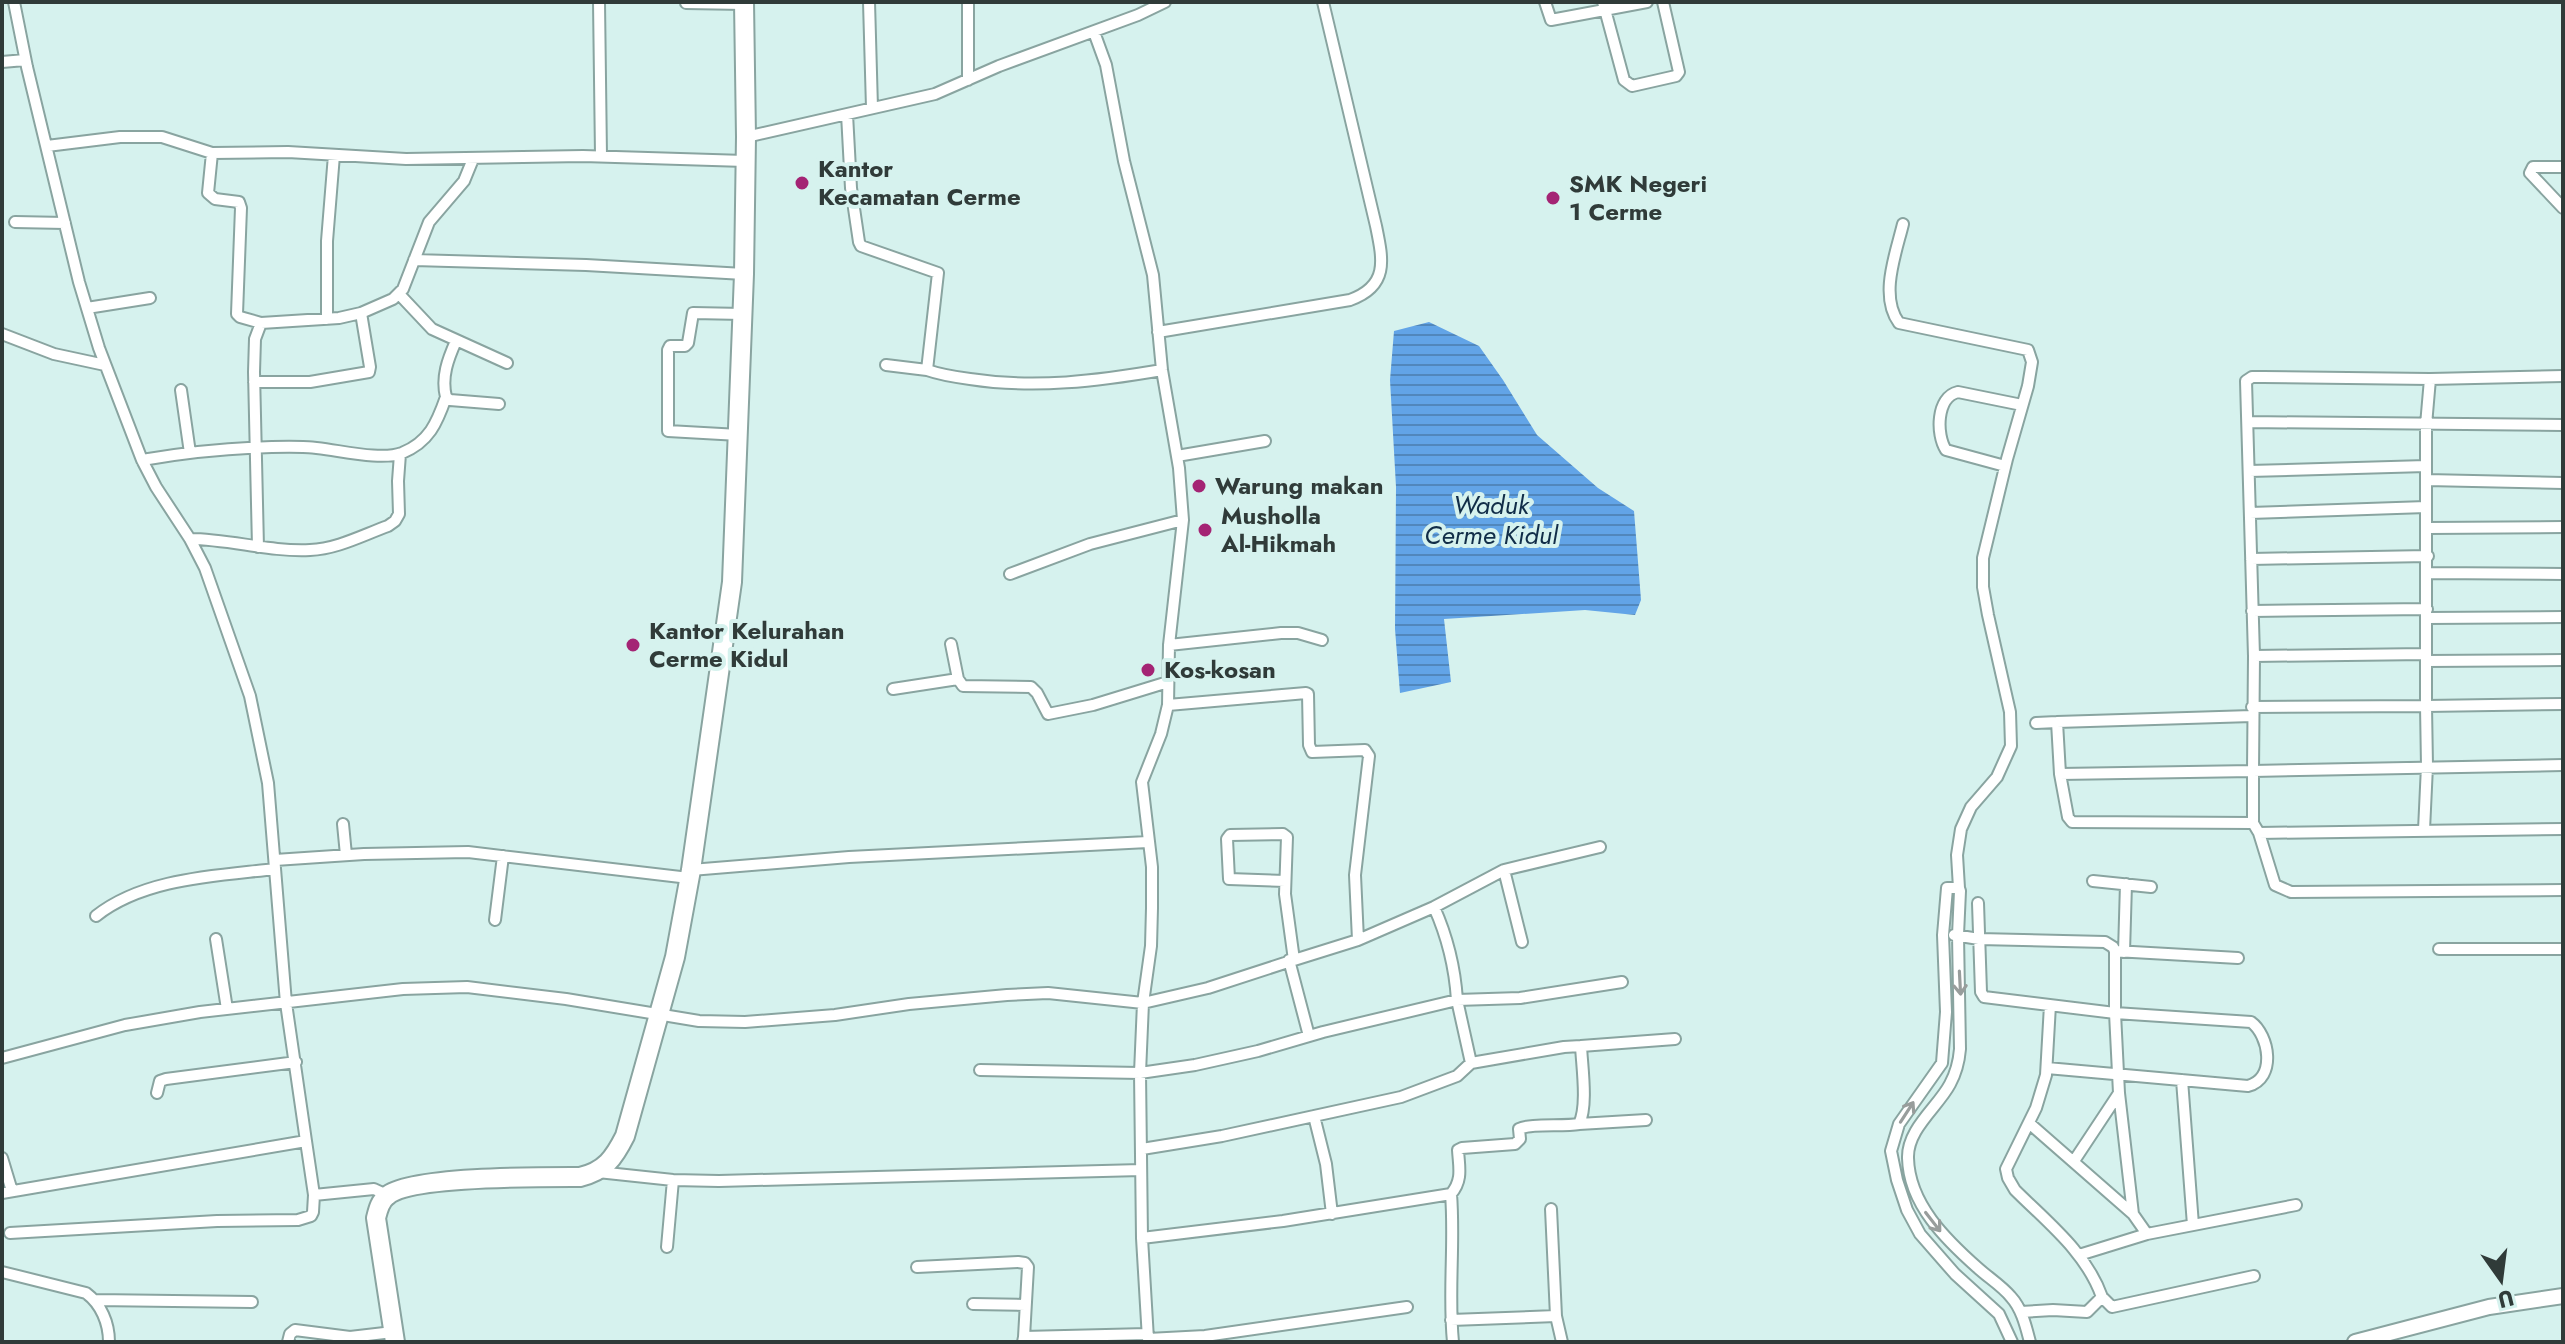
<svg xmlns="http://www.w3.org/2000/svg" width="2565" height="1344" font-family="Jost,sans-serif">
	<defs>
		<pattern id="water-rules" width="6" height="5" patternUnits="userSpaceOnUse" patternTransform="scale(2)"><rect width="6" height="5" fill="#62a4e7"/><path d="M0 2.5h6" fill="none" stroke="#5187bc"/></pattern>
	</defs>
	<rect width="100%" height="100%" fill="#d6f2ee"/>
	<path fill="url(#water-rules)" d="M1429,322l50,24 24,34 34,55 61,53 36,23 7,89 -6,15 -50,-5 -141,9 7,63 -51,11 -5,-64 1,-142 -6,-107 4,-49z"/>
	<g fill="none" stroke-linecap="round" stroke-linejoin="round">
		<defs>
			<path id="minor" d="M14,2l13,65 52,215 20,66 43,112 14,27 34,52c40,0 79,13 120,11 27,-1 53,-15 78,-24l7,-5 4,-7 -1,-33 2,-27
				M599,2l2,154
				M869,2l3,106
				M968,2v78
				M1545,2l6,18 96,-18
				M1603,2l21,78 8,6 44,-10 3,-4 -16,-70
				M686,3l58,1
				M1094,32l12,33 18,96 29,114 9,95 17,98 4,52 -14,125 -1,60 -7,29 -19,48 10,85v41l-1,38 -8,57 -3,70 2,165 6,101 57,-3 202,-29
				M2,62l23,-2
				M847,114l4,74 8,54 2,4 77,27 -11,97c14,5 28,7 43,9 65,10 128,2 192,-9
				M746,137l189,-43 64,-28 139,-51 27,-13
				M47,146l73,-9h42l50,16 76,-1 118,7 177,-3 162,5
				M212,153l-4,40 7,6 24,3 2,6 -4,106 3,3 21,6
				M2563,167h-30l-3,6 33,35
				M15,222l50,1
				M1903,224c-7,29 -24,72 -4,99l129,27 4,12 -4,24 -21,73 -24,99v29l5,28 22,97 1,34 -14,31 -26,30 -10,22 -4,26 2,33
				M414,260l172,5 158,9
				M399,294l33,35 75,34
				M87,308l63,-10
				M327,319v-78l7,-86
				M1158,332l192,-32c39,-14 33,-40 26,-74l-53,-224
				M2,334l52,20 51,11
				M456,341c-8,18 -15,36 -10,56l4,3 49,4
				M886,365l41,5
				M2430,379l-4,46v281l137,-2
				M254,382h56l59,-10 1,-5 -9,-54
				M181,390l9,63
				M2248,422l315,3
				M739,435l-71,-4v-81l2,-4h15l3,-3 5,-30 50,1
				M1177,456l88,-15
				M142,460c53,-9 108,-14 161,-13 26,0 75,15 99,6 27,-11 35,-30 44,-56
				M2005,466l-59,-16c-10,-15 -10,-53 12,-58l64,13
				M2249,471l177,-5
				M2427,480l136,3
				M2250,513l176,-6
				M2428,528l135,-1
				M258,547l-4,-175 1,-33 6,-16 78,-5 22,-5 32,-14 10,-10 26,-67 35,-41 9,-22
				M2251,559l177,-3
				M2428,573l135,1
				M1010,574l80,-30 93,-24
				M2252,611l175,-2
				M2427,618l136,-1
				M951,644l7,35 5,7 68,1 6,6 11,21 45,-9 75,-23
				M1169,645l112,-12h17l24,7
				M2254,656l172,-2
				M2426,661l137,-1
				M893,689l65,-10
				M1168,705l138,-12 2,1 1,51 3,7 53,-2 4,6 -14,119 3,65 76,-33 70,-37 96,-23
				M2252,707l174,-1 1,60 -3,64
				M2036,723l21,-1
				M2563,765l-310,6v52l6,10 304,-4
				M2060,774l-3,-52 195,-6
				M2253,823l-181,-1 -4,-5 -8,-43 193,-3 1,-115 -8,-275 6,-4h11l167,2 133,-3
				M343,824l3,31
				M2259,833l16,52 16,7 272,-2
				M275,860l89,-6 104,-2 221,26
				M691,870l158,-13 299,-15
				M1504,870l18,72
				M1285,881l-56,-2 -2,-40 3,-4 53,-1 4,3 -2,57 9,66 64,-20
				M2093,881l58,6
				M96,916c48,-38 120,-40 179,-47
				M495,920l8,-64
				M1954,935l25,4 126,3 8,5 2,4v62l-131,-16 -3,-5 -3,-89
				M216,939l11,70
				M2439,949h124
				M2115,951l123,7
				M2124,952l2,-68
				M1289,960l20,76
				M1581,1046l94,-7
				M2,1058l123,-33 75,-13 203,-23 64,-2 99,12 133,22 46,1 90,-7 74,-11 98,-9 41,-2 95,10 65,-15 86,-28
				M1471,1063l-14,-63 63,-2 102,-16
				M2047,1068l201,18c29,-8 21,-51 3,-64l-136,-9 4,80 14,121 14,20 -68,21
				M980,1070l160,3 55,-8 63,-14 65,-19 134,-32c-2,-31 -10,-64 -23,-93
				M2182,1080l11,145
				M157,1093l3,-12 6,-2 130,-17
				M1314,1116l12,48 6,50
				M2029,1123l104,91
				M1579,1124l67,-4
				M306,1141l8,54 60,-6 13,6
				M1142,1149l80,-13 179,-39 56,-21 14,-13 93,-16 17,-1c1,21 7,60 -2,78 -16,3 -49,-1 -60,5l1,10 -5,5 -53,4 -4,2c1,17 5,30 -7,44l-168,27 -141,17
				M2,1158l10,33
				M2074,1161l45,-68
				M598,1172l75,8 46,1 422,-11
				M2,1193l304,-52 -20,-138 -18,-220 -18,-87 -45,-128 -15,-29
				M1451,1194c4,49 -3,99 2,148
				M10,1233l207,-12 81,-1 13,-4 2,-4 1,-17
				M2147,1234l149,-29
				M667,1247l6,-67
				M917,1267l101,-5 7,1 3,4 -4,70
				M2,1272l84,21c15,11 23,30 23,49
				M2102,1297l10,10 142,-31
				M95,1300l157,2
				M973,1304l52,1
				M2021,1312l32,-2 34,2 15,-15c-16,-45 -54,-74 -87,-107l-7,-12 -2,-9 30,-61 10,-33 4,-70
				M1556,1316l6,26
				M1451,1320l105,-4 -5,-107
				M288,1342l2,-8 5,-4 55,7 43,-5
				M1023,1342l1,-5 123,-3
				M2012,1342l-13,-28 -44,-40 -35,-40 -13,-24 -10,-30 -6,-29 8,-27 43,-61 4,-51 -3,-77 4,-47h12l1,3 -2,44 2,114c-1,12 -4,24 -10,35 -12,23 -43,45 -42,74 1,46 38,82 71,111 10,9 23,17 32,28 11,12 15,30 19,45"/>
			<path id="secondary" d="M2355,1342l134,-35 74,-11"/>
			<path id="trunk" d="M395,1342l-19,-124c2,-8 4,-17 11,-22 22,-20 158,-19 193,-19 25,-6 34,-19 45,-41l50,-179 16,-87 41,-288 12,-308 2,-137 -2,-135"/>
		</defs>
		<use href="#minor" stroke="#89a4a0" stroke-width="14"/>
		<use href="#secondary" stroke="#89a4a0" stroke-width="18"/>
		<use href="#trunk" stroke="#89a4a0" stroke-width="22"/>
		<use href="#minor" stroke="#fff" stroke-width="10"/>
		<use href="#secondary" stroke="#fff" stroke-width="14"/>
		<use href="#trunk" stroke="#fff" stroke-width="18"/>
	</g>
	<defs><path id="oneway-shaft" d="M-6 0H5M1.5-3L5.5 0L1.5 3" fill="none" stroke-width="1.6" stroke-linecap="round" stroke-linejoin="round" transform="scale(2)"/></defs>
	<g stroke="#989d9c">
		<use href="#oneway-shaft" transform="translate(1960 983) rotate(87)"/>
		<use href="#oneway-shaft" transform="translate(1907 1112) rotate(-57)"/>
		<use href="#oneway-shaft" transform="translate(1933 1222) rotate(52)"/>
	</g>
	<g fill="#a42474" stroke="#d6f2ee" stroke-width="3">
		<circle cx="802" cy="183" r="8"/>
		<circle cx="1553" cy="198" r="8"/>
		<circle cx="1199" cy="486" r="8"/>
		<circle cx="1205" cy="530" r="8"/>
		<circle cx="633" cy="645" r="8"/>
		<circle cx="1148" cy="670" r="8"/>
	</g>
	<g text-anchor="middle" stroke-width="8" stroke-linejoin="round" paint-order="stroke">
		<g font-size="24" font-weight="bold" fill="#303b39" stroke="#d6f2ee" text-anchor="start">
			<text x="818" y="177">Kantor<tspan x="818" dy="28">Kecamatan Cerme</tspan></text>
			<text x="1569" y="192">SMK Negeri<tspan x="1569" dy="28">1 Cerme</tspan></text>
			<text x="1215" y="494">Warung makan</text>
			<text x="1221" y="524">Musholla<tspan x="1221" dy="28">Al-Hikmah</tspan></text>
			<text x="649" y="639">Kantor Kelurahan<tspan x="649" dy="28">Cerme Kidul</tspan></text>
			<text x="1164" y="678">Kos-kosan</text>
		</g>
		<g font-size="26" font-style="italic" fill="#112d48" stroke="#d6f2ee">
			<text x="1491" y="514">Waduk<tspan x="1491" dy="30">Cerme Kidul</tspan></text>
		</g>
	</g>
	<rect width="2565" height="1344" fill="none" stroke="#303b39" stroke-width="8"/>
	<g transform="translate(2501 1280) rotate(166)" stroke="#d6f2ee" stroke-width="6" paint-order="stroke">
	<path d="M0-6L14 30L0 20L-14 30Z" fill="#303b39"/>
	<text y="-12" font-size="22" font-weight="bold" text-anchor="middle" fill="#303b39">U</text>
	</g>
</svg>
